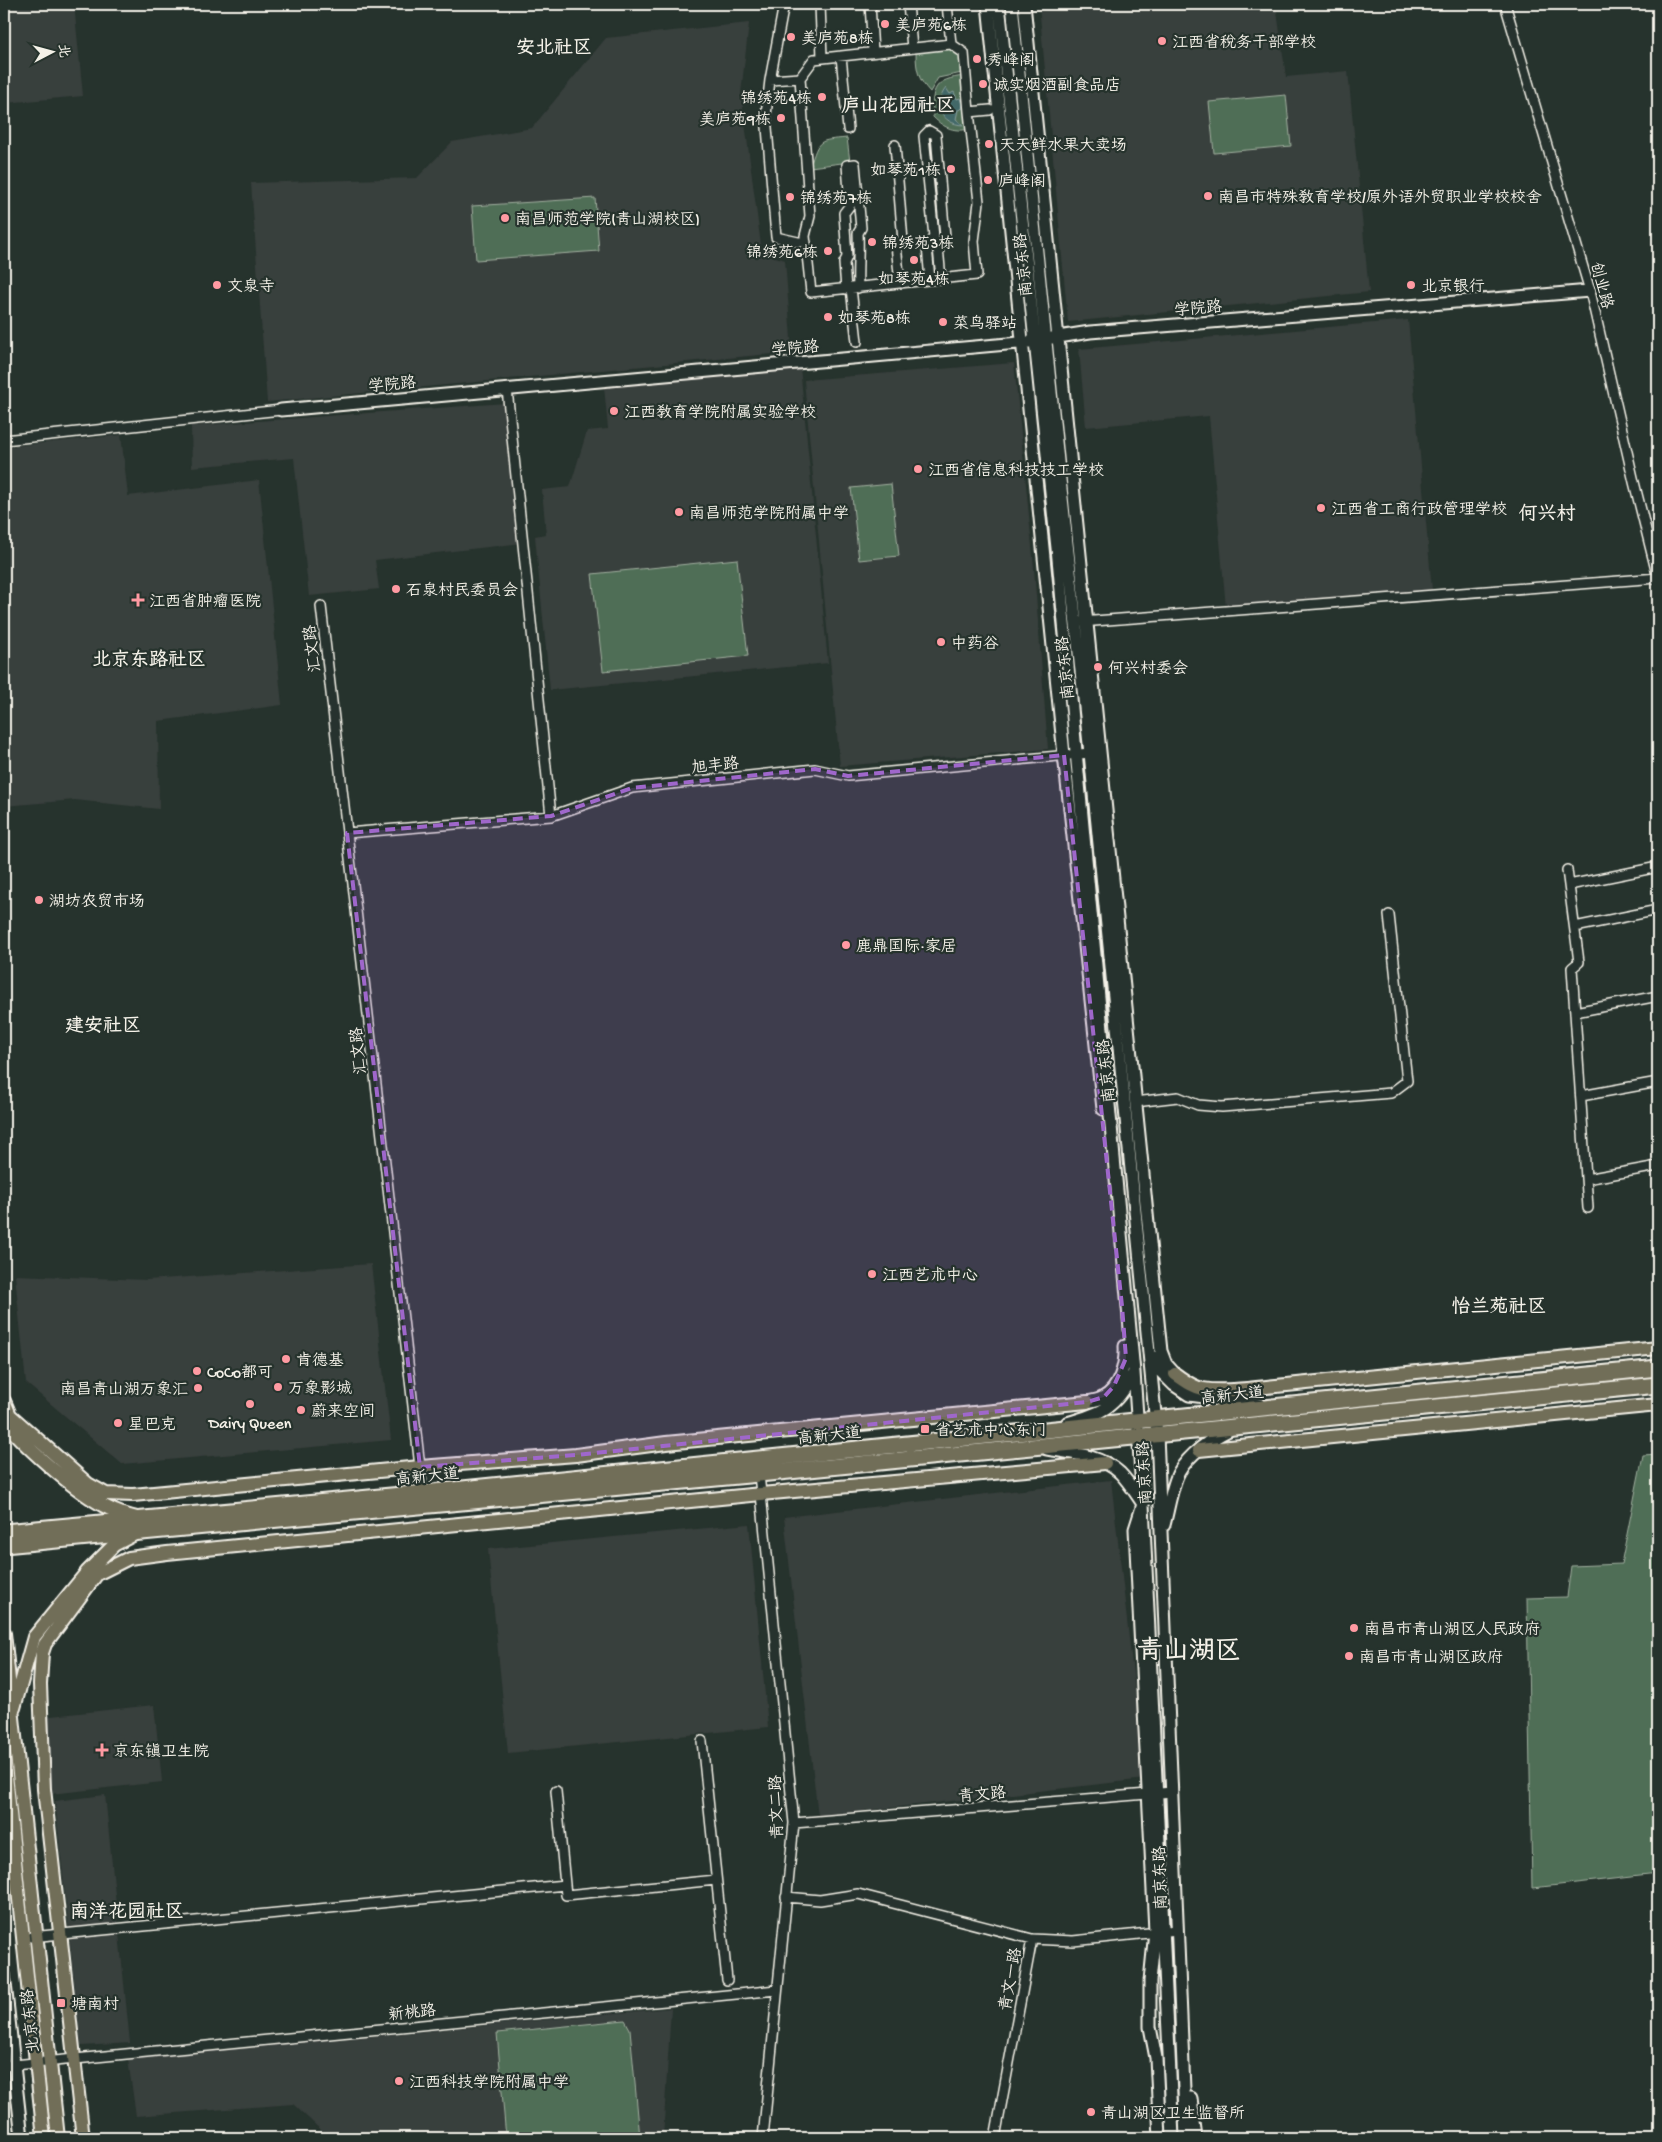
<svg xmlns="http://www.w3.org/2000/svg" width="1662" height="2142" font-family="'Gochi Hand','LXGW WenKai TC',sans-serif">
	<rect width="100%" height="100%" fill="#26332d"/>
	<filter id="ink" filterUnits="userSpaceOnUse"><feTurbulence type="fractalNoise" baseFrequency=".02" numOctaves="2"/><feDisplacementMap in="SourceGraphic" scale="10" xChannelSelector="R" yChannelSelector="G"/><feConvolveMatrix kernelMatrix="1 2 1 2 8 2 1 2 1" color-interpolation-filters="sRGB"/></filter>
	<g filter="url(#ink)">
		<path fill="#393f3d" d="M4,4h70l9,92 -79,7z
			M1039,4h237l10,73 62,-6 21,221 -301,30z
			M749,23l-8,70 21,160 23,7 7,92 -525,50 -16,-219 166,-5 35,-36 80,-14 74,-90z
			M1408,320l24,270 -206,18 -17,-192 -123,11 -7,-78z
			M1014,363l19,194 15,192 -208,17 -36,-386z
			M800,367l28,296 -278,27 -15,-154 11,-2 -4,-44 28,-3 17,-56 21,-2 -4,-43z
			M506,403l16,140 -147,17 4,29 -70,7 -15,-138 -102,9 -1,-41z
			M121,435l7,61 131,-16 23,225 -124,16 1,88 -84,-9 -71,6v-359z
			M371,1264l20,176 -269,24 -96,-81 -11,-108 132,5z
			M1111,1480l34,299 -327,37 -34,-299z
			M749,1524l19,203 -260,26 -20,-204z
			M154,1705l8,77 -112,12 -8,-77z
			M105,1795l25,248 -49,3 -26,-245z
			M671,2008l-8,130h-340l-1,-7 -29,-27 -157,12 -8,-57z"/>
		<path fill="#4f6e57" stroke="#a2b0a0" d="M951,49l9,6 2,18 -24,5 -8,14c-12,-13 -14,-22 -14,-40z
			M965,76l5,53c-15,3 -25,0 -37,-12 -2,-28 1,-38 32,-41z
			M1286,95l5,51 -77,7 -5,-51z
			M847,138l3,24 -40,5c9,-29 8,-26 37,-29z
			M595,198l4,53 -123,9 -4,-54z
			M891,484l8,72 -40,4 -8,-72z
			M737,559l11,97 -145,15 -11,-97z
			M1658,1454v420l-126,14 -5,-290 40,-1 4,-31 50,-2 22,-109z
			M625,2020l5,9 10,109h-134l-9,-105z"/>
		<path fill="#436768" stroke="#8a9e9b" d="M946,88l4,6 4,-2 3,7 3,-1 3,10 -5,2 -2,9 7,6c-22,-1 -30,-21 -17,-37z"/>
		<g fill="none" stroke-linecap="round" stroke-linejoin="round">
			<defs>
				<path id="street" d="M820,4l2,54
					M870,4l3,48
					M908,4l4,44
					M947,4l4,40
					M1505,4l85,287 44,191 24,96
					M841,56l7,73
					M800,78l-30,2 -4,35 10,122 22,5h8
					M770,80l14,-76
					M895,145l8,96 -7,4 4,38
					M930,280l-3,-34 7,-9 -10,-101 5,-5 7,4 9,102 -7,10 3,32
					M851,288l-40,4 -6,-56 5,-20 -10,-138 14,-19 137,-15 13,9 5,59
					M846,289l-2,-26 3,-6 -3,-44 6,-8 -3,-40 8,-1 6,64 -3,5c1,19 -1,36 0,55
					M857,342l-6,-54 126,-13 -3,-34 5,-39 -10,-90 21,-2
					M507,389l44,427
					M4,440l277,-30
					M321,606l102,887
					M1081,622l577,-44
					M347,833l204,-17 81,-28 183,-19 33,7 242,-23
					M1567,870l12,92 -7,6 16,240
					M1569,885l89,-18
					M1575,927l83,-17
					M1575,1012l83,-16
					M1581,1096l77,-14
					M1135,1102l43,-5 20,8 24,2 169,-14 16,-12 -18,-166
					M1586,1179l72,-13
					M759,1474l35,349 -31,315
					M702,1741l25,239
					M556,1791l10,104 150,-15
					M794,1823l378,-31
					M786,1897l34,3 38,-6 174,45
					M31,1937l534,-52
					M4,2066l773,-76
					M995,2138l37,-199 41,2 104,-11"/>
				<path id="secondary" d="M988,4l76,751 39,354
					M999,4l58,544 77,824 9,132 30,634
					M1012,4l46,457 32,292 67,681 29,704
					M1024,4l137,1347 5,13 9,10
					M1052,338l38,-6 500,-41
					M281,410l748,-68
					M1154,1357l3,11 17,17 15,10 70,9
					M1087,1402c5,-1 11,-2 15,-4 18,-9 24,-34 23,-52
					M1067,1423c35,-10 49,-15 66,-49
					M1047,1449c25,4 54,6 73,24 9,9 16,21 23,31l-8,25 20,402 -5,50v46l6,31 4,80
					M1164,1525c4,-14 8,-41 15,-53 10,-18 32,-33 50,-42
					M4,1974l18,164
					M1191,2098l5,40"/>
				<path id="primary" d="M1175,1374c9,6 17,13 28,15 24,4 59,-2 84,-4l371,-37
					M4,1401l6,14 78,69 18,10 27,1 287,-28 156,-12 90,-12 421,-41
					M4,1421c22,27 79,78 111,90 7,3 14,5 22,7
					M1199,1450l459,-45
					M4,1633l54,505
					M14,1708l20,-71 53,-65 27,-27 21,-11
					M4,1756l40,382
					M83,2138l-39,-349 -4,-105 2,-31 3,-9 52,-70 32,-16 38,-5 594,-59 344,-31"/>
				<path id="highway" d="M4,1532l419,-39 1235,-125
					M4,1545l755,-71 899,-89"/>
			</defs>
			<use href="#street" stroke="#f4f1e8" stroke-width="12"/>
			<use href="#secondary" stroke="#f4f1e8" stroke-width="15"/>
			<use href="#primary" stroke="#f4f1e8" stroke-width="16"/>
			<use href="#highway" stroke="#f4f1e8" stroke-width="19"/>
			<use href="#street" stroke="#26332d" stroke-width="9"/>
			<use href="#secondary" stroke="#26332d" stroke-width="11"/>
			<use href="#primary" stroke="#716e59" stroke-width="12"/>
			<use href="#highway" stroke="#716e59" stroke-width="15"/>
		</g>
	</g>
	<path fill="#9f67cb" fill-opacity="0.2" stroke="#9f67cb" stroke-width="4" stroke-dasharray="10 6" stroke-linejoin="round" d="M1064,755l58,551 4,52 -12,28 -10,11 -17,5 -511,53 -156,12 -73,-634 204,-17 81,-28 183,-19 33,7z"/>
	<g fill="#ff9aa2" stroke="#26332d" stroke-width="2">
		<circle cx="885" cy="24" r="5"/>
		<circle cx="791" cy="37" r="5"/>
		<circle cx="1162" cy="41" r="5"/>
		<circle cx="977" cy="59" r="5"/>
		<circle cx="983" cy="84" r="5"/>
		<circle cx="822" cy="97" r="5"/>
		<circle cx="781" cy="118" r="5"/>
		<circle cx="989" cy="144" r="5"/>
		<circle cx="951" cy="169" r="5"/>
		<circle cx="988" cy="180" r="5"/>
		<circle cx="1208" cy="196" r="5"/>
		<circle cx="790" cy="197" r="5"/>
		<circle cx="505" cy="218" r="5"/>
		<circle cx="872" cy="242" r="5"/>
		<circle cx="828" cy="251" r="5"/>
		<circle cx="914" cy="260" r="5"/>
		<circle cx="217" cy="285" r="5"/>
		<circle cx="1411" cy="285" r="5"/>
		<circle cx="828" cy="317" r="5"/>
		<circle cx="943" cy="322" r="5"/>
		<circle cx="614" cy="411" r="5"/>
		<circle cx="918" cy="469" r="5"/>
		<circle cx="1321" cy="508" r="5"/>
		<circle cx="679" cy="512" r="5"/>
		<circle cx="396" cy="589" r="5"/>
		<path d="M135.5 592.5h5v5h5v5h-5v5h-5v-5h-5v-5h5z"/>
		<circle cx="941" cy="642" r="5"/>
		<circle cx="1098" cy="667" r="5"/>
		<circle cx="39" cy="900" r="5"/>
		<circle cx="846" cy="945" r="5"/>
		<circle cx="872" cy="1274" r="5"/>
		<circle cx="286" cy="1359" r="5"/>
		<circle cx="197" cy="1371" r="5"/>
		<circle cx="278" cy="1387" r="5"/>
		<circle cx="198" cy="1388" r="5"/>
		<circle cx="250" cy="1404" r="5"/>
		<circle cx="301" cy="1410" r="5"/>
		<circle cx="118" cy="1423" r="5"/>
		<rect x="920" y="1424" width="10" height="10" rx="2.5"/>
		<circle cx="1354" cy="1628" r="5"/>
		<circle cx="1349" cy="1656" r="5"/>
		<path d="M99.5 1742.5h5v5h5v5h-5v5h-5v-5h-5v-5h5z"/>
		<rect x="56" y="1998" width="10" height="10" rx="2.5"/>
		<circle cx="399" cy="2081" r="5"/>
		<circle cx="1091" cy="2112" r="5"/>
	</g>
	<g text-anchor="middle" stroke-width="4.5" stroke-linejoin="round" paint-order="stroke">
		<g font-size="16" fill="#f4f1e8" stroke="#26332d" text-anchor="start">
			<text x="895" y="30">美庐苑6栋</text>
			<text x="801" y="43">美庐苑8栋</text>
			<text x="1172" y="47">江西省税务干部学校</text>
			<text x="987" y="65">秀峰阁</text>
			<text x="993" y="90">诚实烟酒副食品店</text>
			<text x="812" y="103" text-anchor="end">锦绣苑4栋</text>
			<text x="771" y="124" text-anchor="end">美庐苑9栋</text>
			<text x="999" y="150">天天鲜水果大卖场</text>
			<text x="941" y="175" text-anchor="end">如琴苑1栋</text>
			<text x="998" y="186">庐峰阁</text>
			<text x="1218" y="202">南昌市特殊教育学校/原外语外贸职业学校校舍</text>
			<text x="800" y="203">锦绣苑7栋</text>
			<text x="515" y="224">南昌师范学院(青山湖校区)</text>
			<text x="882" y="248">锦绣苑3栋</text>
			<text x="818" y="257" text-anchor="end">锦绣苑6栋</text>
			<text x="914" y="284" text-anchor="middle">如琴苑4栋</text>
			<text x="227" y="291">文泉寺</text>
			<text x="1421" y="291">北京银行</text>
			<text x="838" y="323">如琴苑8栋</text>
			<text x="953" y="328">菜鸟驿站</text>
			<text x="624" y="417">江西教育学院附属实验学校</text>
			<text x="928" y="475">江西省信息科技技工学校</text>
			<text x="1331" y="514">江西省工商行政管理学校</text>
			<text x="689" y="518">南昌师范学院附属中学</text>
			<text x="406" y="595">石泉村民委员会</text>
			<text x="149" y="606">江西省肿瘤医院</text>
			<text x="951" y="648">中药谷</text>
			<text x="1108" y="673">何兴村委会</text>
			<text x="49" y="906">湖坊农贸市场</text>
			<text x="856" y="951">鹿鼎国际·家居</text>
			<text x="882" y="1280">江西艺术中心</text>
			<text x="296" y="1365">肯德基</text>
			<text x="207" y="1377">CoCo都可</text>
			<text x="288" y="1393">万象影城</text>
			<text x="188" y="1394" text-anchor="end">南昌青山湖万象汇</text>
			<text x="311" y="1416">蔚来空间</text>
			<text x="250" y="1428" text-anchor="middle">Dairy Queen</text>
			<text x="128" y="1429">星巴克</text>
			<text x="935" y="1435">省艺术中心东门</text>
			<text x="1364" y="1634">南昌市青山湖区人民政府</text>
			<text x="1359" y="1662">南昌市青山湖区政府</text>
			<text x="113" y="1756">京东镇卫生院</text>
			<text x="71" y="2009">塘南村</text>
			<text x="409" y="2087">江西科技学院附属中学</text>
			<text x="1101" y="2118">青山湖区卫生监督所</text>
		</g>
		<g font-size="16" fill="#f4f1e8" stroke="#26332d">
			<text transform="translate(1022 265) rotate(-96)" y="6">南京东路</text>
			<text transform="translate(1603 285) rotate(75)" y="6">创业路</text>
			<text transform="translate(1198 307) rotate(-5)" y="6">学院路</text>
			<text transform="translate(795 347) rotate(-5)" y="6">学院路</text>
			<text transform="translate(392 383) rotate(-5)" y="6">学院路</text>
			<text transform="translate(311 649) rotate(-97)" y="6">汇文路</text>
			<text transform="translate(1064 668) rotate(-96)" y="6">南京东路</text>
			<text transform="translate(715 764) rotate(-6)" y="6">旭丰路</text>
			<text transform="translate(357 1051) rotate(-96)" y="6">汇文路</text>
			<text transform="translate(1105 1071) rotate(-96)" y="6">南京东路</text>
			<text transform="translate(1232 1394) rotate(-6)" y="6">高新大道</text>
			<text transform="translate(829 1434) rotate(-6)" y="6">高新大道</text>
			<text transform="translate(1143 1473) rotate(-93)" y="6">南京东路</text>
			<text transform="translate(427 1475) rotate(-6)" y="6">高新大道</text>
			<text transform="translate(982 1793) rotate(-5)" y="6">青文路</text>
			<text transform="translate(775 1807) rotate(-92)" y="6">青文二路</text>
			<text transform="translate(1159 1878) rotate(-92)" y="6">南京东路</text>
			<text transform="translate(1009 1979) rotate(-80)" y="6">青文一路</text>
			<text transform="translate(412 2011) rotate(-6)" y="6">新桃路</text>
			<text transform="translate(29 2021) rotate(-96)" y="6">北京东路</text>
		</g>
		<g font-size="19" font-weight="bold" fill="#f4f1e8" stroke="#26332d">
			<text x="554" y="53">安北社区</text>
			<text x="898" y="111">庐山花园社区</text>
			<text x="1547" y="519">何兴村</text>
			<text x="149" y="665">北京东路社区</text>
			<text x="103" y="1031">建安社区</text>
			<text x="1499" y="1312">怡兰苑社区</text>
			<text x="127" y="1917">南洋花园社区</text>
		</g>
		<g font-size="26" font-weight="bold" fill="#f4f1e8" stroke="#26332d">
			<text x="1189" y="1658">青山湖区</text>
		</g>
	</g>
	<rect width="1662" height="2142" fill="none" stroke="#26332d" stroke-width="20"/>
	<rect x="10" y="10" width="1642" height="2122" fill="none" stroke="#f4f1e8" stroke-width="2" filter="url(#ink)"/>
	<g transform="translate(52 52) rotate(84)" stroke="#26332d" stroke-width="4" paint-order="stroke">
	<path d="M0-4L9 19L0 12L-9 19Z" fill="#f4f1e8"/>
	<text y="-8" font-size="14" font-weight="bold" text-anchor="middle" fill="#f4f1e8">北</text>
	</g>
</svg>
